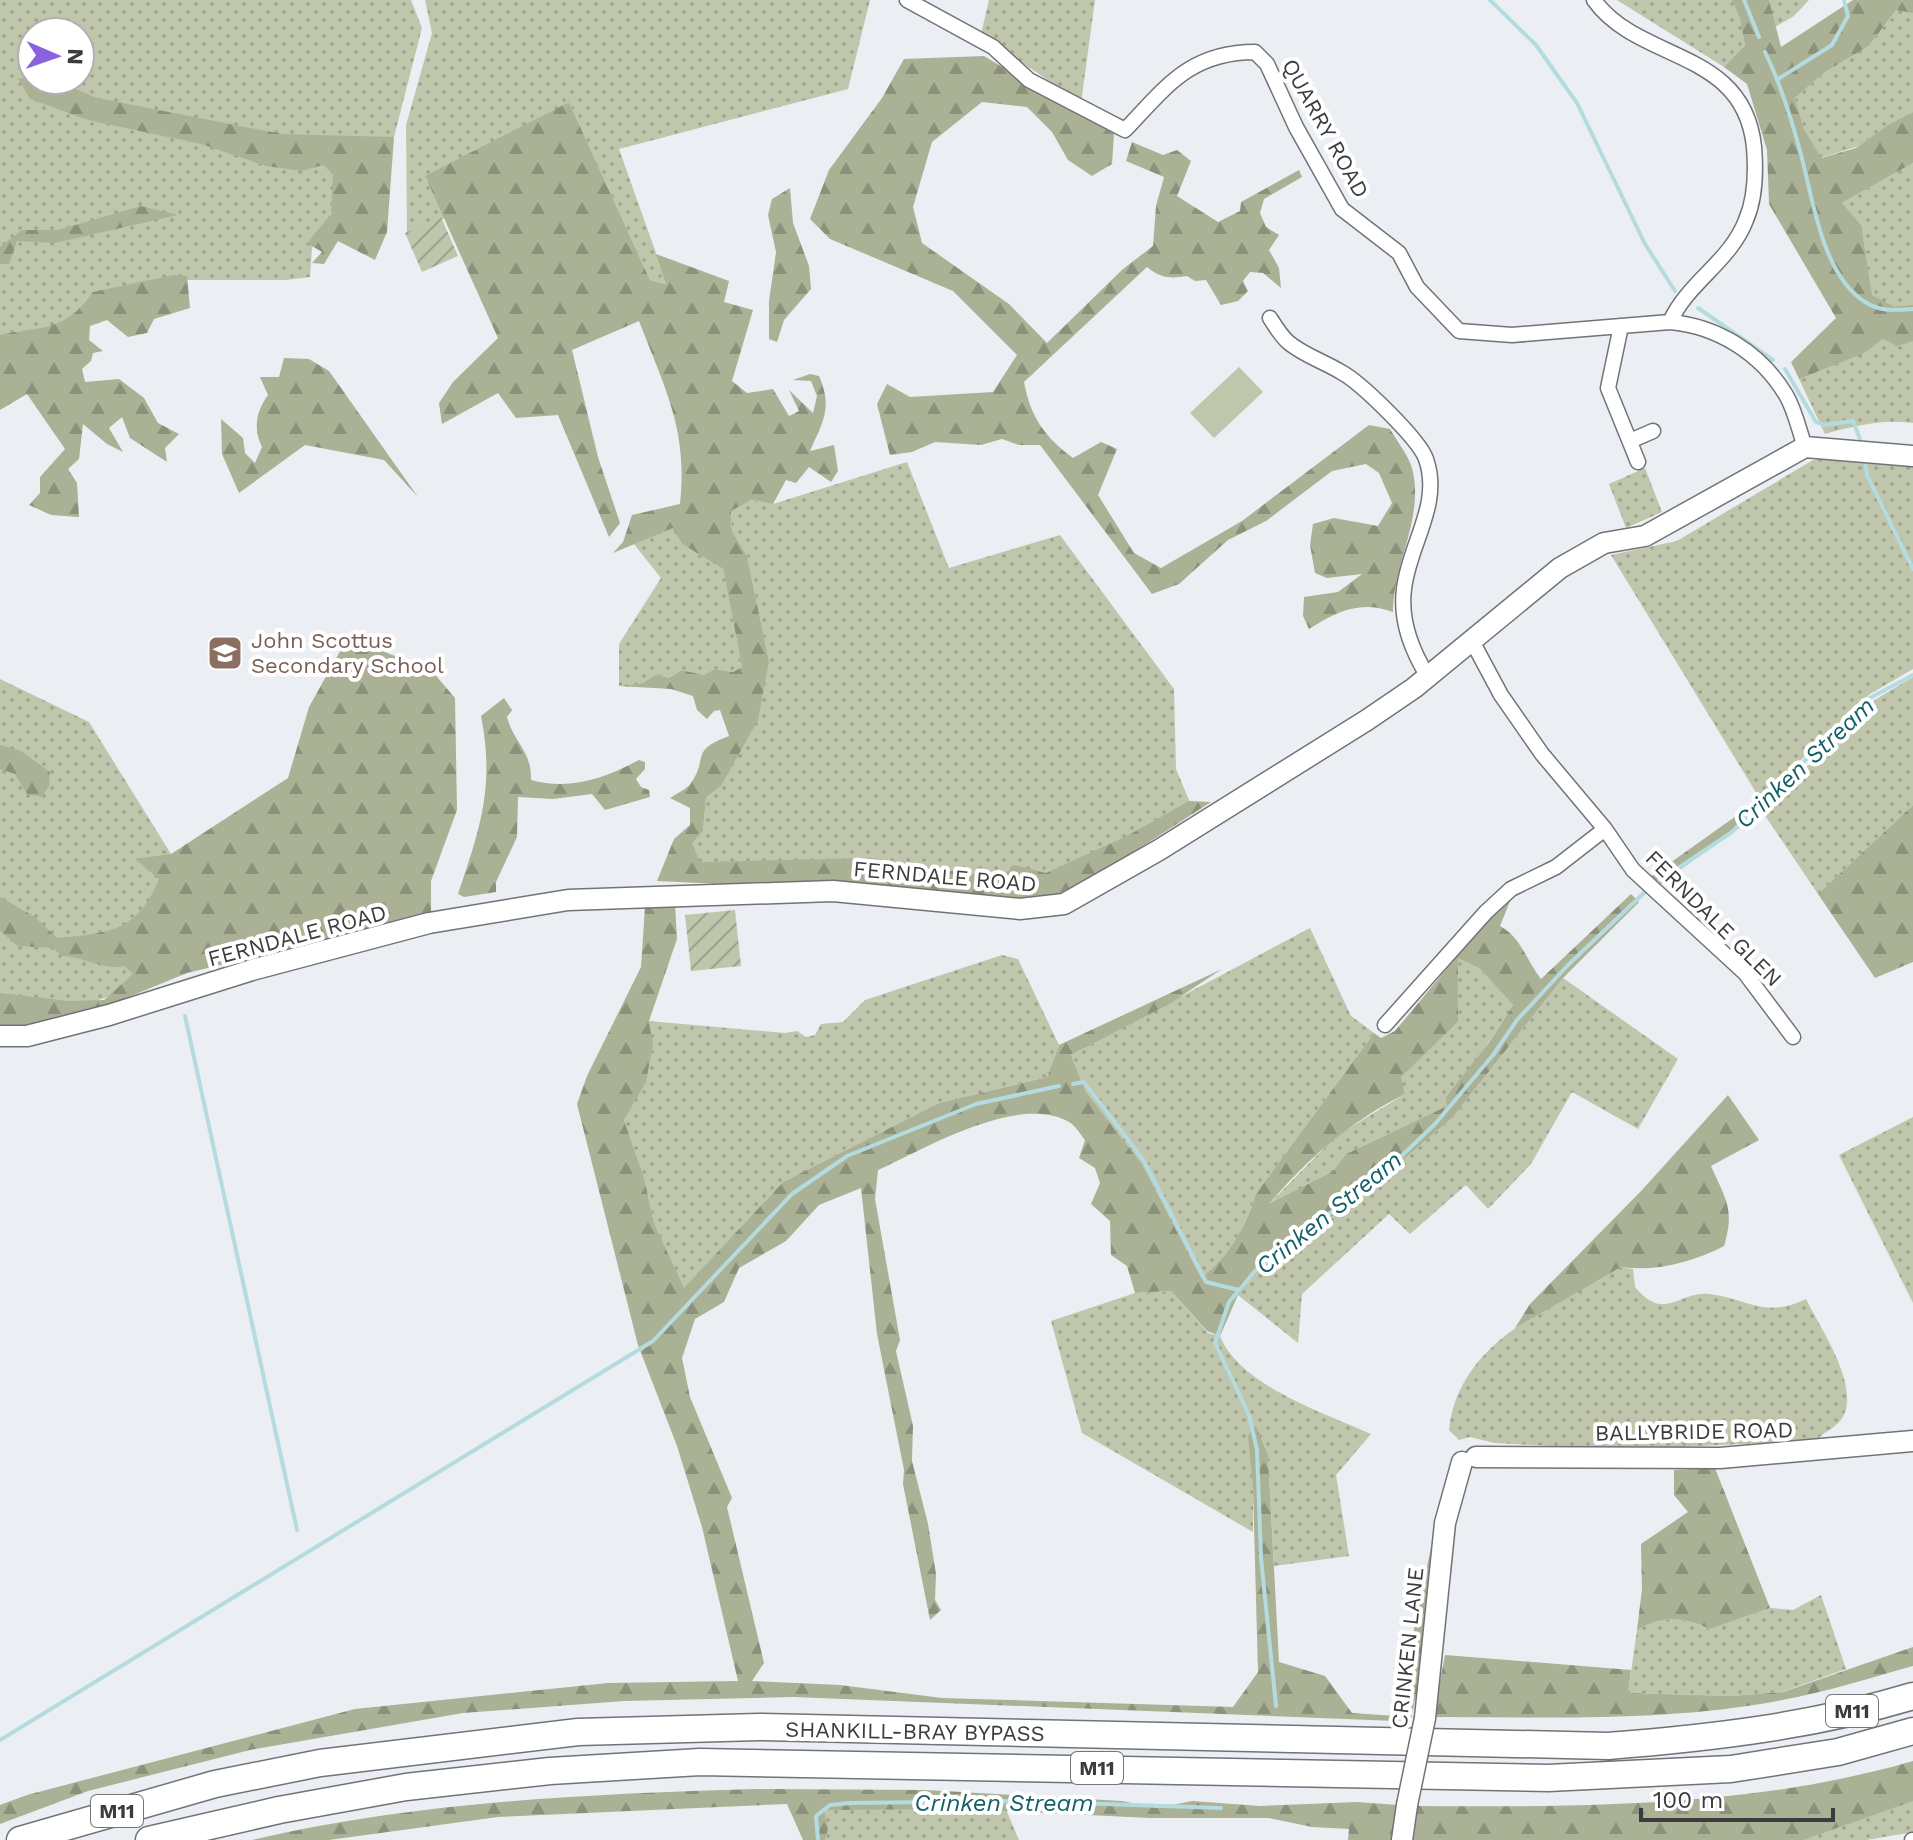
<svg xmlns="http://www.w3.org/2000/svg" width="1913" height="1840" font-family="'Work Sans',sans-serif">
	<defs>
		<pattern id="grass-dots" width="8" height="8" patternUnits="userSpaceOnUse" patternTransform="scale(2)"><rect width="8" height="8" fill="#bfc6ac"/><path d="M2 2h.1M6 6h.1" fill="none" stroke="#9ca28d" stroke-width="1.8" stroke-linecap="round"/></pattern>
		<pattern id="forest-firs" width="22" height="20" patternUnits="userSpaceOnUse" patternTransform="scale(2)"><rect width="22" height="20" fill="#aab195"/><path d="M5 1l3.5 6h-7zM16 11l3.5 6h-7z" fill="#8c917b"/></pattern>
		<pattern id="garden-furrows" width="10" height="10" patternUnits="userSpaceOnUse" patternTransform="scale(2)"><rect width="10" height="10" fill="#bfc6ac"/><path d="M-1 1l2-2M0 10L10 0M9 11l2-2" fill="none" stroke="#9ca28d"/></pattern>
	</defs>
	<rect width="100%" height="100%" fill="#ebeff3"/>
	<path fill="url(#grass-dots)" fill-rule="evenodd" d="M0,0h411l11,28 -28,109 -72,12 2,15 11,9c-2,30 -2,52 -23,75l-2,29 -24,3h-99l-82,38 -105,24zM32,32h48v48h-48z
		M425,0h445l-22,89 -229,60 48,135 -17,-4 -81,-178 -144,75 20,41 -38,16 -1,-109 26,-92z
		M989,0h106l-14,103 -100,-69z
		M1617,0h121l7,45 -21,22z
		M1769,0h40l-15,16 -19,11z
		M1913,6v106l-24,12 -30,22 -39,12 -16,-29 -9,-31 30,-26 44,-26 27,-36z
		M1913,163v260c-31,-4 -59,3 -88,11l-26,-55 78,-55 -35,-121z
		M1846,455l67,7v207l-43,25 -110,105 -149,-244 66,-14 136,-81z
		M907,462l42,106 111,-33 114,154 2,80 18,43 -139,81 -361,-12 -3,-38 12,-12 3,-33 15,-12 48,-125 -22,-105 -15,-25 -1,-21 20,-10 22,4z
		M1645,468l17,44 -36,16 -17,-44z
		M673,527l9,17 41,25 19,98 -9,5 -19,-3 -10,6 -22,-5 -13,8 -12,-4 -14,9 -24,3v-42l42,-66 -27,-34z
		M1913,677v128l-95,89 -56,-83 111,-110z
		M0,679l89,43 82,132 -28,132 -54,17 -89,21z
		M1310,928l41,88 23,17 -119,162c-7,29 -30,67 -54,84l-59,-115 -56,-72 -15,-37z
		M1002,955l16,4 41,86 -12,32 -108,26 -156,79 -99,107 -30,-66 -10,-46 -20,-57c19,-33 33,-60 25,-99l136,12 12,-2 9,6 9,-2 6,-11 22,-2 22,-22z
		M1458,957l21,11 34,37 -66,101 -101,48 -14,18 -66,35 70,-71 69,-42 -5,-17 58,-55z
		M1563,978l115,81 -40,70 -66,-37 -41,72 -43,45 -22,-24 -56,49 -21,-20 -87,80 -4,49 -60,-48 16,-20 117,-88 81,-69z
		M1913,1117v186l-74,-148z
		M1621,1267l12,2 2,18c30,36 43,4 74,7 40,5 56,25 97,5 14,29 57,90 35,121 -7,9 -18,12 -24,20l-194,10 -128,-7 -25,-6 -11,3 -10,-10c9,-89 103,-123 172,-163z
		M1171,1291l37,42 12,3c20,50 105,77 151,98l-35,41 13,81 -75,10 -6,-110 -15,32v44l-171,-99 -31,-112 84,-28z
		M1821,1595l25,74 -64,23 -51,4 -103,-3 9,-63c28,-15 44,-13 73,-1l60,-21 23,2z
		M1913,1782v50l-46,8h-344z
		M787,1804l217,1 15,35h-194l3,-11z"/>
	<path fill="url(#forest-firs)" fill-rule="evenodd" d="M1732,0h37l12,47 72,-47h60v13l-17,-3 -27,36 -44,26 -30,26 9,31 17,29 35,-10 33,-24 24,-12v51l-71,40 19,22 11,70 22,12 19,-2v36l-16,5 -14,-7 -19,14 -65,26 -8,-17 45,-44 -67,-114 -2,-54 -20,-66 -23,-17 21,-22 -5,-27z
		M984,56l130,78 -2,30 -20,12 -24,-16 -16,-28 -25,-25 -45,-5 -50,40 -19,65 9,36 87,61 38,39 76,-74 30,-23 3,-40 8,-29 -38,-16 6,-19 31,13 14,-5 14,11 -14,35 41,26 22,-11 1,-9 58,-32 3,7 -38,22 -4,14 6,14 13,8 -10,15 10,18 2,20 -18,-15 -13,-1 -7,9 5,10 -10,10 -17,4 -15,-25 -11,1 -8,-5c-16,3 -27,2 -40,-9l-123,115c7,36 20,54 49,76l28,-16 16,7 -19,46 36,58 27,15 81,-47 127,-96 21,4c7,12 18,26 22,39 13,49 -19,95 -19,144 -32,-12 -56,-1 -84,17l-6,-13 1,-19 34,-5 24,-18 -35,4 -12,-5 -5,-28 3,-21 21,-6 44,8 14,-23 -13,-30 -13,-9 -34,7 -66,50 -38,19 -49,44 -27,10 -112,-149h-21l-17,-6 -21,6 -46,-3 -23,10 -22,3 -13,-51 10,-20 23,13 83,-5 24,-37 -64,-64 -123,-52 -20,-20 19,-49 53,-72 22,-39z
		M18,78l37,2 42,18 185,36 112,3 -7,95 -12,28 -37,-19 -14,23 -12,-1 10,-11 -15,-9 24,-29 2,-40 -10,-9 -21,6 -36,-5 -65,-22 -113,-24 -58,-21z
		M569,102l81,178 16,4 -10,-30 73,27 -5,21 29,8 -21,71 15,12 26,-4 16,27 10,-5 -10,-21 24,23 4,-17 -6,-15 -18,-1 17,-6 9,2c14,32 4,45 -9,75l24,-6 4,26 -7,11 -22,-15 -13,16 -10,-3 -13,24 -22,-4 -20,11 1,20 15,25 22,105 -11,59 -37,66 -15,12 -3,33 -11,12 8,19 171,-4 130,21 13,-14 32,8 81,-37 62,-35 22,1 -102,66 -61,31 -391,-18 17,-42 16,-14v-17l-20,-10c6,-4 17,-9 21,-15 18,-26 -2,-32 38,-47l-9,-26 -6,1 -7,8 -10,-9 -4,-14 -22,-7 -52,-3 24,-3 14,-9 12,4 13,-8 22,5 10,-6 19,3 9,-5 -19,-98 -41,-25 -9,-16 -60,25 10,-11 9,-27 48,-11c8,-75 -15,-115 -41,-183l-67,29 26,107 22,66 -11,14 -51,-122 -42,3 -18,-25 -56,31 -3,-21 14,-21 45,-44 -73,-162z
		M790,188l3,35 16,43 2,23 -27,31 -7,22 -8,-3v-38l7,-49 -8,-37 4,-16z
		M141,206l37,9 -123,28 -38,-2 -8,23h-9v-17l22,-17h36z
		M173,275l14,1 3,32 -36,11 -7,14 -19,4 -21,-17 -17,6 -1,14 14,11 -10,2 -2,8 -9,8 3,13 34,-3 25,19 14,25 21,11 -14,14 2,14 -37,-24 -8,-21 -13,11 14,24 -16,-8 -24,-20 -4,35 -11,10 9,14 2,34 -28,-2 -22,-10 11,-12v-16l25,-28 -38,-55 -27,16v-75c43,-9 65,-3 93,-43z
		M284,358l25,1 20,12 89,126 -34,-37 -79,-15 -66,48 -17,-39 -1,-35 22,19 2,15 10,10 7,-16c-9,-19 -6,-35 6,-52l-8,-18h19z
		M348,637l84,34 23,27 2,112 -26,71v34l-244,58 -112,46 -75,10v-36l69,8 35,-1 29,-26 -9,-8c-21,5 -40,-10 -62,-10l-9,-8 -35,-2 -18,-15v-34l35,20 22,21c51,-5 80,-5 102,-59l-24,-20 36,-5 117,-76 21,-71z
		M504,698l8,12 -5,7c7,26 25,34 24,63 39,11 74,-2 108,-20l6,2v7l-9,10 5,8 8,3 1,7 -45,13 -13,-16 -39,5 -35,-2 -1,40 -21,45v10l-32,5 -6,-3c22,-65 37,-108 23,-178z
		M0,745l21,6 29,21 -1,14 -7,11 -15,-3 -12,-20 -15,-5z
		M1760,799l2,12 -107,77 -9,-8z
		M1913,805v157l-38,16 -57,-84z
		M1631,894l8,8 -76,76 -111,140 -81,69 -117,88 -16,20 -18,41 -13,-5 -36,-40 -36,2 -8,-27 -16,-11 -1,-34 -19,-17 9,-21 -5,-15 -16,-10 6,-18c-4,-5 -10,-15 -16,-18 -51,-29 -143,26 -191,48l-3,29 25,141 -4,11 17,75 -1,35 16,63 8,50 -1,26 6,10 -11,10 -27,-136 1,-14 -27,-136 -16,-146 -42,17 -33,36 -47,27 -15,34 -29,17 -13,39 8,39 42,101 -5,9 37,156 -12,18 88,4 102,13 291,9 25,-35 -5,-184 -5,-53 8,-9 12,30 11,206 46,14 27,37 44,3 37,-178 -14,143 -8,38 -16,2 -601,-24 -170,4 -161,12 -213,37 -162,41 -88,33v-19l27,-10 328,-86 253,-26 130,-2 -36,-154 -25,-81 -39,-101 -61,-241 10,-28 54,-109 4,-60 30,-3 2,35 -28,82 4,23 -7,38 -22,38 20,57 10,46 30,65 99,-106 156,-79 108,-26 12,-32 163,-76 -51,34 -100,52 15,37 56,72 59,114c24,-16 47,-54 54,-83l119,-162 7,5 14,-7 98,-118 19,-17 -12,30c21,11 26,34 41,53zM1458,958l21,10 34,37 -25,39 -42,53 1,9 -101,48 -14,18 -63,32c39,-46 82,-83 136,-110l-4,-17 57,-55z
		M1728,1095l31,45 -48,26c15,34 24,43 13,80 -30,16 -69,26 -103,21l-106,61 15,-24 112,-114z
		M1715,1468l55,140 -60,21c-29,-12 -45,-14 -73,1l5,-41 -1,-45 47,-32 -14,-17v-25z
		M1913,1647v19c-43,12 -87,26 -131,34 -114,22 -233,17 -349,17l12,-62 186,15 -3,23 103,3 52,-4z
		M1913,1761v40l-110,39h-393l6,-34c167,1 335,2 497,-45z
		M754,1789l172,1 196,11 35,7 35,-7 68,5 97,-4 41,3 -6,35h-44l1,-11 -37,-2 -43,-9h-120l-185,-9 -140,1 4,19 -3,11h-22l-16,-36 -289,13 -169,23h-77c163,-38 334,-46 502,-51z"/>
	<path fill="#bfc6ac" d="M1239,367l24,25 -49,46 -24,-25z"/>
	<path fill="url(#garden-furrows)" d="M441,217l17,39 -36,16 -17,-39z
		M735,910l6,56 -50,5 -6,-56z"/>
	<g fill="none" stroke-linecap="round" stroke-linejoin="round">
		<path stroke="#b4dbdf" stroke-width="4" d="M1490,0l46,45 41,58 68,141 30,47
			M1744,0l15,37
			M1765,52c15,31 26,65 35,99 13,46 21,123 65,151 15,10 31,8 48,7
			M1778,79l54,-34 16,-29 -4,-16
			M1698,308l75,52
			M1785,369l31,53 8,3 29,-4 7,18
			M1865,462l2,13 46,94
			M1659,881l73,-49 136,-133 45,-24
			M185,1016l112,514
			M1073,1084l11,-2 60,79 62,121 33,8
			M1276,1706l-15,-148 -4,-108 -8,-35 -34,-72 14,-41 26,-31 137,-106 43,-41 58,-69 24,-35 51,-55 78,-74
			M0,1740l653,-399 139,-147 55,-38 129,-52 83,-18
			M818,1840l-2,-24 14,-11 20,-2 167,-2 204,7"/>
		<defs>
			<path id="street" d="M907,0l86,47 36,33 96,50c41,-43 65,-78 130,-78l12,12 29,63 46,82 57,44 18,34 42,44 53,4 158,-13c47,4 91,31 116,73 9,15 13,35 19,52
				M1594,0c45,63 150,48 160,147 2,24 2,50 -8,73 -16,42 -58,62 -76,102
				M1270,318c5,8 11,18 18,24 15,13 37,20 53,30 19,10 78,67 85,87 16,46 -17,85 -22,130 -4,31 7,60 23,86
				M1621,326l-13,62 30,74
				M1630,441l23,-10
				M1472,641l29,54 41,59 63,75 28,41 112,103 48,64
				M1385,1025l101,-113 25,-23 45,-22 49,-38
				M1912,1840h1"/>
			<path id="secondary" d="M0,1036h27l82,-21 143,-45 177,-47 139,-23 265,-9 187,18 44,-5 95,-54 208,-130 47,-32 146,-120 44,-25 41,-7 160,-89 108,9
				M1476,1457l244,1 193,-17
				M1425,1718l20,-195 17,-61
				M1402,1840l5,-35"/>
			<path id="highway" d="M20,1840l195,-56 105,-21 258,-31 181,-5 849,19c102,-8 206,-20 305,-50
				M149,1840l130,-30 127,-23 144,-16 150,-9 848,16 183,-9 107,-17 75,-21"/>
		</defs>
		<use href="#street" stroke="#707377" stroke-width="17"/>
		<use href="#secondary" stroke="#707377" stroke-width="23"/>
		<use href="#highway" stroke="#707377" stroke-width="29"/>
		<use href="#street" stroke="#fff" stroke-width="14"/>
		<use href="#secondary" stroke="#fff" stroke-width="20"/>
		<use href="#highway" stroke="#fff" stroke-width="26"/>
		<defs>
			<path id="secondary-bridge" d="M1407,1805l18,-87"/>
		</defs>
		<use href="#secondary-bridge" stroke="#707377" stroke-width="23" stroke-linecap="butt"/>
		<use href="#secondary-bridge" stroke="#fff" stroke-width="20"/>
	</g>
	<defs>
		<symbol id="school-square" viewBox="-11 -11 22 22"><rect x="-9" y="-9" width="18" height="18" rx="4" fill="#8d6e63" stroke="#fff"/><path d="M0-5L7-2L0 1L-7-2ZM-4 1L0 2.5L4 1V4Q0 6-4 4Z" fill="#fff"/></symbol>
	</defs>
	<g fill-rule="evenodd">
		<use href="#school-square" x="205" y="633" width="40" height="40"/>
	</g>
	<g text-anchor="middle" stroke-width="8" stroke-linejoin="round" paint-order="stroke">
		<g fill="#fff" stroke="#767678" stroke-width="2">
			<rect x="1826" y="1695" width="52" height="32" rx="6"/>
			<rect x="1071" y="1752" width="52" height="32" rx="6"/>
			<rect x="91" y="1795" width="52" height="32" rx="6"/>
		</g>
		<g font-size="20" font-weight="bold" fill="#3b3c3e">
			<text x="1852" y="1718">M11</text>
			<text x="1097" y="1775">M11</text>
			<text x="117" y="1818">M11</text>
		</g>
		<g font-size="22" fill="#3b3c3e" stroke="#fff">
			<text transform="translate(1326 128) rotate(61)" y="8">QUARRY ROAD</text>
			<text transform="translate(945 876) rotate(5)" y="8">FERNDALE ROAD</text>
			<text transform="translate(1714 918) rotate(45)" y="8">FERNDALE GLEN</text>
			<text transform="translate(297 935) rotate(-15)" y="8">FERNDALE ROAD</text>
			<text transform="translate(1694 1431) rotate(-1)" y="8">BALLYBRIDE ROAD</text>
			<text transform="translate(1407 1648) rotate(-84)" y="8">CRINKEN LANE</text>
			<text transform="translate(915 1731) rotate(1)" y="8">SHANKILL-BRAY BYPASS</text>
		</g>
		<g font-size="22" fill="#785e54" stroke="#fff" text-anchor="start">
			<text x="251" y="648">John Scottus<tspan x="251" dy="25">Secondary School</tspan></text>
		</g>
		<g font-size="24" font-style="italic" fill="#125f67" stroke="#fff">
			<text transform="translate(1805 763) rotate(-43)" y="8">Crinken Stream</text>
			<text transform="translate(1329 1213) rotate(-39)" y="8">Crinken Stream</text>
			<text x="1004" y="1811">Crinken Stream</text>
		</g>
	</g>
	<g transform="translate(56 56) rotate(92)"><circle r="38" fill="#ffffff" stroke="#b1b1b2" stroke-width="2"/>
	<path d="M0-6L14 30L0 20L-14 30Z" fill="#8a62dd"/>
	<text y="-12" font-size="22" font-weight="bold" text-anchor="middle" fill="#3b3c3e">N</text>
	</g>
	<path d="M1641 1808v12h192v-12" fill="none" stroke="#3b3c3e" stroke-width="4"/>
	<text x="1653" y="1808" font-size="24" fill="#3b3c3e" stroke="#ffffff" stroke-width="6" paint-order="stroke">100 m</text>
</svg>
